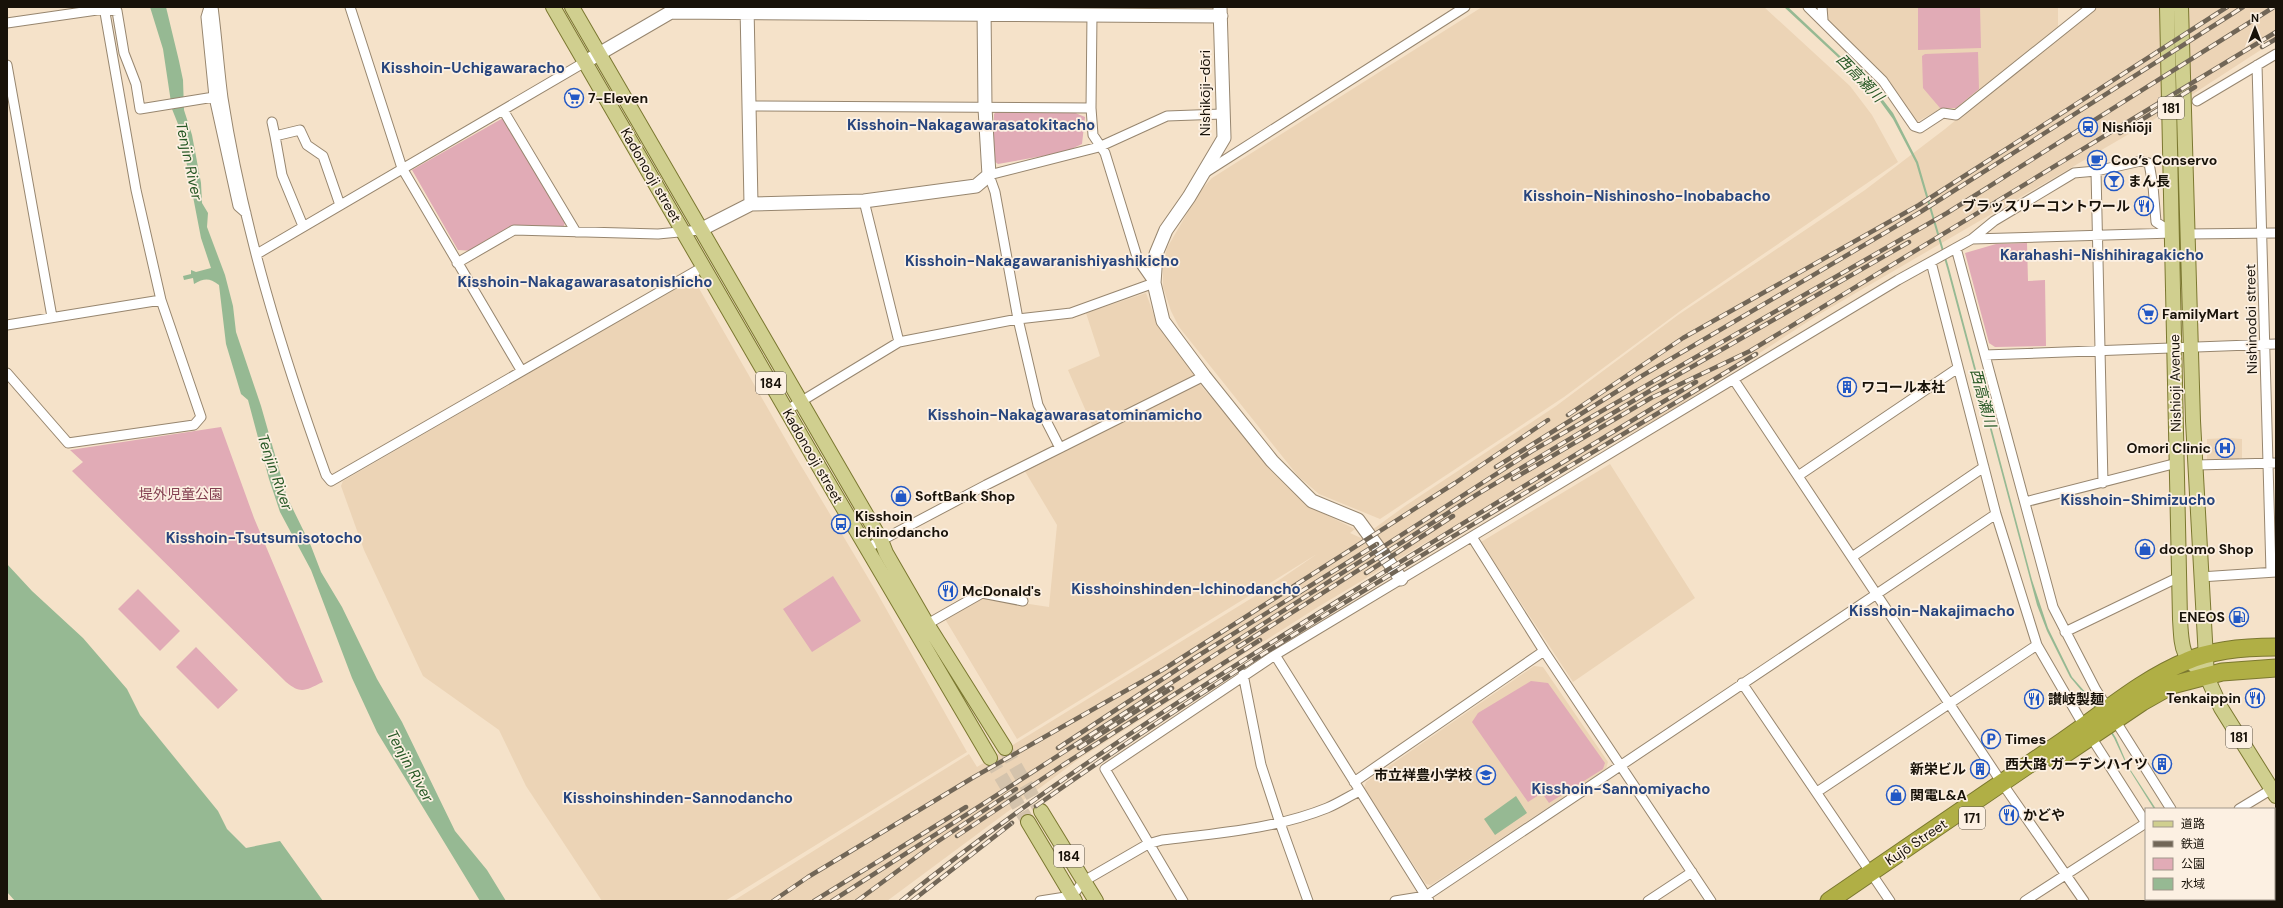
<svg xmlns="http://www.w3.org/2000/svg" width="2283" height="908" font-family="'DM Sans','Noto Sans JP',sans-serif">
	<rect width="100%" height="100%" fill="#f5e2c9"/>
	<path fill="#ecd4b6" d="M1482,7h282l86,79 22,29 26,47 -215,147 -119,88 -184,122 -61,-25 -21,-18 -119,-149 -8,-16 -8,-24v-23l4,-16 33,-57 12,-13z
		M1826,7h232v21l-103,82 -13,-2 -27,15 -16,-28 -17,-22 -52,-49 -4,-7z
		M2097,7h179v33l-123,80 -335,195 -157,102 -236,126 -107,64 -239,152 -192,142h-154l236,-147 8,13 283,-174 57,-39 -300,185 -72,-120 39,-22 65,10 8,-82 -37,-62 72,-38 -24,-55 32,-14 -14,-43 60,-20 9,25 48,70 103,117 49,24 -5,4 11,5 44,-32 151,-100 122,-91 187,-125 80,-61 103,-85z
		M693,278l101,176 82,137 91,161 -242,149h-123l-76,-115 -27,-56 -76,-54 -59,-126 -23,-64 2,-5z
		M2227,438l15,1v19h-3v2l-32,1v-22z
		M1610,464l85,134 -122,84 -92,-140z
		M1534,666l9,1 65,95 -2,7 -175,116 -5,-1 -62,-96 2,-6z"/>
	<path fill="#e1abb6" d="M1918,7h62l1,41 -63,2z
		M1978,52l1,37 -23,19h-16l-17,-20 -1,-32 3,-2z
		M996,112h77l12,5 -3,27 -17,8 -67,12 -4,-3v-47z
		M503,118l62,105 -2,5 -50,-1 -39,24 -16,-1 -46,-80z
		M2027,243l1,38 17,-1 1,66 -51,1 -6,-4 -24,-90 31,-9z
		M221,427l33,91 69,164c-18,8 -21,13 -37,0l-214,-211 11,-9 -13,-12z
		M833,576l28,45 -49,31 -29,-43z
		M138,589l42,42 -20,20 -42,-42z
		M196,647l42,43 -20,19 -42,-42z
		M1531,681l17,2 57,80 -2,6 -54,34 -7,-10 -14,9 -56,-80 6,-9z"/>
	<path fill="#96b993" d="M150,7h16l13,54 4,19 1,30 8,25 9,48 1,20 6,10 -1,14 18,48 8,31 3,26 25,74 26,91 24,49 10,26 21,35 35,72 25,43 53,109 32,39 19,31h-26l-103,-169 -25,-54 -41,-108 -31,-58 -11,-33 -21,-79 -7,-6 -15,-50 -7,-59c-10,-7 -14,-7 -25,-1l-1,-6 -9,2 -1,-4 8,-2v-4l5,2 15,-4 -10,-30 -21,-109 -8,-20 -9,-60z
		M1784,7h4l85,80 20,26 25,49 31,106 83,312 16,48 24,49 21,24 23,37 12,28 28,43h-2l-27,-43 -13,-28 -23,-36 -21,-25 -23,-46 -10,-26 -90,-337 -31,-105 -23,-44 -24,-33z
		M7,564l25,27 51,47 44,51 13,26 78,96 9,18 19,19 34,-7 43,60h-308l-8,-9z
		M1516,796l11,17 -32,22 -11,-16z"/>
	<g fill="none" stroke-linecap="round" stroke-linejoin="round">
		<path stroke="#d4c3ac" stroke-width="14" stroke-dasharray="14 7" stroke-linecap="butt" d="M1005,748l36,63
			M990,758l38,64"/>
		<defs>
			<path id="street" d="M209,7l-3,10 8,80 24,109 8,7
				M213,7c4,30 6,61 10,91 20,129 59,255 103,377l5,6 372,-214
				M350,7l52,161 119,202
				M1808,7l75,74 31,45 6,2 23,-15 13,2 135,-108
				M1822,7l1,13
				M7,23l97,-14 13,2 7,42 12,31 4,25 74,-12
				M7,65l45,252
				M2257,65l14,507
				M2197,101l79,-47
				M749,106l342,2
				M503,110l73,122
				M272,122l3,14
				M2096,171l7,312
				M1206,172l259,-165
				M864,201l35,141
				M303,226l-21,-51 -7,-39 25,-6 7,15 16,11 17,49
				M2188,234l88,-1
				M1972,239l201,-6
				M1956,248l97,359 43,83 75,119
				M257,254l328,-192
				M1931,262l65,252 41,131 47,81 62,97
				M457,263l57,-33 144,4 42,-4
				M7,325l154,-25
				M1985,355l291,-11
				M7,373l61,70 126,-18 7,-8 -40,-117 -25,-110 -32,-183
				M1734,380l268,403 82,118
				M787,410l112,-68 119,-23 53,-6 83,-30 -16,-23 -33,-107 -12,-18 -2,-27 1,-94
				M1060,448l-22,-43 -20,-86 -23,-127 -6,-17 110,-28 68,-31 55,-2
				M2196,465l80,-2
				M1798,476l160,-108
				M2025,502l152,-39
				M1472,537l72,114 167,250
				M867,548l119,-63 218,-109
				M1852,557l132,-90
				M2200,577l76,-5
				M924,626l58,-33 41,8
				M2065,632l114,-55
				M1275,655l154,246
				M1243,674l18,91 19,58 28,78
				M1742,683l148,218
				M1354,782l190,-131
				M1817,792l220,-147
				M2239,809l33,-20
				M2229,899l2,2
				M1040,901l32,-5 12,-15 64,-37 14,-4c56,-7 113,-11 165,-32 12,-5 22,-12 33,-17
				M1183,901l-78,-132 170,-114 623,-375 74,-41 22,-18 80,-48 22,-2 45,-10 8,2 4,23 3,36 17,11
				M1395,901l31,-5 570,-382
				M1648,901l44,-29
				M2025,901l121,-78
				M2187,901l3,-2"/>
			<path id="secondary" d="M747,7l4,197
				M1220,7l4,131 -35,59 -23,33 -10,24 -2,29 9,38 41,55 68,85 40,40 46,19 43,59
				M585,62l86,-50 550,4
				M700,230l51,-26 113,-3 112,-15 13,-11 -4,-67 -1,-101"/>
			<path id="primary" d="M553,7l272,470 165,281
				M572,7l309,533 5,13 41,71 78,124
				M2167,7l13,612c2,33 1,36 27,58
				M2181,7l12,414 14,256 14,31 55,88
				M1041,811l55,90
				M1028,822l47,79"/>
			<path id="highway" d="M2056,760l86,-58 30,-17 50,-13 54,-4
				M1829,901c78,-53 156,-106 234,-160 41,-28 78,-61 124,-80 27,-12 60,-14 89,-14"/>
		</defs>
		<use href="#street" stroke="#97866f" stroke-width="11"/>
		<use href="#secondary" stroke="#97866f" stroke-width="15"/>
		<use href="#primary" stroke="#7b7830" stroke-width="16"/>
		<use href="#highway" stroke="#7b7830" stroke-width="19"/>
		<use href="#street" stroke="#fff" stroke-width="9"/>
		<use href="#secondary" stroke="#fff" stroke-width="13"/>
		<use href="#primary" stroke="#d0cf8f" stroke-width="14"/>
		<use href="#highway" stroke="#b0af45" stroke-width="17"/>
		<defs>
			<path id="rail" d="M2262,47l14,-8
				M2120,133l75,-46
				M1568,415l115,-77 236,-133 308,-198
				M1496,467l144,-90 282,-166 321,-204
				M1513,479l138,-81 99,-47 526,-319
				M1366,573l87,-57
				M1238,647l238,-152 172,-103 261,-150
				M1058,748l138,-91 181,-113
				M1079,748l93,-60
				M1036,806c231,-164 478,-305 720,-452
				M957,836l106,-71 197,-125
				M773,901l35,-24 166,-100 190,-108 291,-186 93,-63
				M814,901l152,-94
				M832,901l700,-450 415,-238 327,-206
				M857,901l77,-57 82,-55
				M901,901c122,-99 252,-184 384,-267 136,-86 273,-169 411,-252
				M912,901l100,-78"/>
		</defs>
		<use href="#rail" stroke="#716657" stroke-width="4.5"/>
		<use href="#rail" stroke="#fcf0e2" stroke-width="3" stroke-dasharray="9" stroke-linecap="butt"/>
	</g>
	<defs>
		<symbol id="supermarket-ring" viewBox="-11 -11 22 22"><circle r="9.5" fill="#fcf0e2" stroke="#2258c5" stroke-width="1.5"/><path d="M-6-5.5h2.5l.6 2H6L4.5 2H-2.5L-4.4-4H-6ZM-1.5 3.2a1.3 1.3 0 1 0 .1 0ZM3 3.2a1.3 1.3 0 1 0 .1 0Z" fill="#2258c5"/></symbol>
		<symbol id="station-ring" viewBox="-11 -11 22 22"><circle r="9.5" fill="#fcf0e2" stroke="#2258c5" stroke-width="1.5"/><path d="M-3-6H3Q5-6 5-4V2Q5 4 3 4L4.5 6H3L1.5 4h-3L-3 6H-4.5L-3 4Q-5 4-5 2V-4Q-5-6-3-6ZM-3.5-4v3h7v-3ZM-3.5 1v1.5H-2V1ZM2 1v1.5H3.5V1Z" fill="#2258c5"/></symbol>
		<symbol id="cafe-ring" viewBox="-11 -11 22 22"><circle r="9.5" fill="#fcf0e2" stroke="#2258c5" stroke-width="1.5"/><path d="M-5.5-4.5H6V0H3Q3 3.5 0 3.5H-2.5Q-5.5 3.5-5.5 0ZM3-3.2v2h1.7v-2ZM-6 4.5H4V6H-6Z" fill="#2258c5"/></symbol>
		<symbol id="bar-ring" viewBox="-11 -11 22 22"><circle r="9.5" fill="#fcf0e2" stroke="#2258c5" stroke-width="1.5"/><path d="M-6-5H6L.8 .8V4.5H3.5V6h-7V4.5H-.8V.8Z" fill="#2258c5"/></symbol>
		<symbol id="restaurant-ring" viewBox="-11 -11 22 22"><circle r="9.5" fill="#fcf0e2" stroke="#2258c5" stroke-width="1.5"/><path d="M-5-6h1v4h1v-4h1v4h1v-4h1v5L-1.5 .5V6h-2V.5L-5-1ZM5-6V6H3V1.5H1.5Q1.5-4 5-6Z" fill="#2258c5"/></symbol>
		<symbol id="building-ring" viewBox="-11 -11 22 22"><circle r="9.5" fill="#fcf0e2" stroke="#2258c5" stroke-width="1.5"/><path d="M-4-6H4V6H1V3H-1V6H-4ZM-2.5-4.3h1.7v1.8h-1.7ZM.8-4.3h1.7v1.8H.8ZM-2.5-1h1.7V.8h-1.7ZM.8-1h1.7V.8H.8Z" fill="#2258c5"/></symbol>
		<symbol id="hospital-ring" viewBox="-11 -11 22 22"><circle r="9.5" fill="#fcf0e2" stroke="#2258c5" stroke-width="1.5"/><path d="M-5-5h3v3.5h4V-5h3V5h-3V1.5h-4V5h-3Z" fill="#2258c5"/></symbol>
		<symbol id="shop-ring" viewBox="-11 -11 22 22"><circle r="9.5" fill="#fcf0e2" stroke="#2258c5" stroke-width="1.5"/><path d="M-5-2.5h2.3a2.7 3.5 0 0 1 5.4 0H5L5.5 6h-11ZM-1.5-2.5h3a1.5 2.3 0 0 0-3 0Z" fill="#2258c5"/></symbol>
		<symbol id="bus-ring" viewBox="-11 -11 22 22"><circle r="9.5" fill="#fcf0e2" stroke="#2258c5" stroke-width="1.5"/><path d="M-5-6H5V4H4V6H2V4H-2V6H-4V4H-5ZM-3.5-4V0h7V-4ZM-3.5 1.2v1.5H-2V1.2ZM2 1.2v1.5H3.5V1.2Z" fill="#2258c5"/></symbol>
		<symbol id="fuel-ring" viewBox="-11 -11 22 22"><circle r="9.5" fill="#fcf0e2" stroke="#2258c5" stroke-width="1.5"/><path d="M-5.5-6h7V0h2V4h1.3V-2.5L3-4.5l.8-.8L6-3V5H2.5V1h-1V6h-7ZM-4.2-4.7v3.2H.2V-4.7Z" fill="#2258c5"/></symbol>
		<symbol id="parking-ring" viewBox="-11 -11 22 22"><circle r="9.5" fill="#fcf0e2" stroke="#2258c5" stroke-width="1.5"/><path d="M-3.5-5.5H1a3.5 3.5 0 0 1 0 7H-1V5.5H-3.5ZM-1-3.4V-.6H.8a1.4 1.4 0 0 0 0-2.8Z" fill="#2258c5"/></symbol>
		<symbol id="school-ring" viewBox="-11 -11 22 22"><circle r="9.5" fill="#fcf0e2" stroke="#2258c5" stroke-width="1.5"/><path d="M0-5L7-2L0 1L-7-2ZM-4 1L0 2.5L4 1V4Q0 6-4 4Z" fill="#2258c5"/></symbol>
	</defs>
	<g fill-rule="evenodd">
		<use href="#supermarket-ring" x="563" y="87" width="22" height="22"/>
		<use href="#station-ring" x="2077" y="116" width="22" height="22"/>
		<use href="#cafe-ring" x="2086" y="149" width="22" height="22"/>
		<use href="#bar-ring" x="2103" y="170" width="22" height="22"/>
		<use href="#restaurant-ring" x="2133" y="195" width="22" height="22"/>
		<use href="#supermarket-ring" x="2137" y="303" width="22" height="22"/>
		<use href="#building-ring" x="1836" y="376" width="22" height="22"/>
		<use href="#hospital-ring" x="2214" y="437" width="22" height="22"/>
		<use href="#shop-ring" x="890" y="485" width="22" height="22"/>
		<use href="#bus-ring" x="830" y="513" width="22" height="22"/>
		<use href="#shop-ring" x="2134" y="538" width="22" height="22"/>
		<use href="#restaurant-ring" x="937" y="580" width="22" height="22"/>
		<use href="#fuel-ring" x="2228" y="606" width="22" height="22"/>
		<use href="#restaurant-ring" x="2244" y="687" width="22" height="22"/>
		<use href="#restaurant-ring" x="2023" y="688" width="22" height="22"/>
		<use href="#parking-ring" x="1980" y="728" width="22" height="22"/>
		<use href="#building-ring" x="2151" y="753" width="22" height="22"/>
		<use href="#building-ring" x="1969" y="758" width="22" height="22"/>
		<use href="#school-ring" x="1475" y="764" width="22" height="22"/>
		<use href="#shop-ring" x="1885" y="784" width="22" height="22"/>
		<use href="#restaurant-ring" x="1998" y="804" width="22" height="22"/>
	</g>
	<g text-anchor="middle" stroke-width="3.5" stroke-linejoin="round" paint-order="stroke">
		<g fill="#fcf0e2" stroke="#5c554a" stroke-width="1">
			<rect x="2158" y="97" width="26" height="22" rx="3"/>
			<rect x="756" y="372" width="30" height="22" rx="3"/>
			<rect x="2226" y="726" width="26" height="22" rx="3"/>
			<rect x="1959" y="807" width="26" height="22" rx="3"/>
			<rect x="1054" y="845" width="30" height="22" rx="3"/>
		</g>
		<g font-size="13" font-weight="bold" fill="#181209">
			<text x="2171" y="113">181</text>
			<text x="771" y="388">184</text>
			<text x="2239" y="742">181</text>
			<text x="1972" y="823">171</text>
			<text x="1069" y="861">184</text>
		</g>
		<g font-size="14" fill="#181209" stroke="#fcf0e2">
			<text transform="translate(1205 93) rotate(-90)" y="5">Nishikōji-dōri</text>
			<text transform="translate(651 175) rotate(60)" y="5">Kadonooji street</text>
			<text transform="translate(2251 319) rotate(-91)" y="5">Nishinodoi street</text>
			<text transform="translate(2175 383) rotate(-91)" y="5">Nishioji Avenue</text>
			<text transform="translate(813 456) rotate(60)" y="5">Kadonooji street</text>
			<text transform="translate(1916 842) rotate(-34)" y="5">Kujō Street</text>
		</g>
		<g font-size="14" font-weight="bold" fill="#181209" stroke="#fcf0e2" text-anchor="start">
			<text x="588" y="103">7-Eleven</text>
			<text x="2102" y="132">Nishiōji</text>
			<text x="2111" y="165">Coo’s Conservo</text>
			<text x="2128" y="186">まん長</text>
			<text x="2130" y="211" text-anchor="end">ブラッスリーコントワール</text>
			<text x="2162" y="319">FamilyMart</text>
			<text x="1861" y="392">ワコール本社</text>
			<text x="2211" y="453" text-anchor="end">Omori Clinic</text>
			<text x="915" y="501">SoftBank Shop</text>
			<text x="855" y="521">Kisshoin<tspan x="855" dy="16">Ichinodancho</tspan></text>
			<text x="2159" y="554">docomo Shop</text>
			<text x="962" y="596">McDonald's</text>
			<text x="2225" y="622" text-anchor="end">ENEOS</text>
			<text x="2241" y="703" text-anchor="end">Tenkaippin</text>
			<text x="2048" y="704">讃岐製麺</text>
			<text x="2005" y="744">Times</text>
			<text x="2148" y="769" text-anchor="end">西大路 ガーデンハイツ</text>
			<text x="1966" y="774" text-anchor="end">新栄ビル</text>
			<text x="1472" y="780" text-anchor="end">市立祥豊小学校</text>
			<text x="1910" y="800">関電L&amp;A</text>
			<text x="2023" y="820">かどや</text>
		</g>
		<g font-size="14" fill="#833e50" stroke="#fcf0e2">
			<text x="181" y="499">堤外児童公園</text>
		</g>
		<g font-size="15" font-weight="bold" fill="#28457d" stroke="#fcf0e2">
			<text x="473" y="73">Kisshoin-Uchigawaracho</text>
			<text x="971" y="130">Kisshoin-Nakagawarasatokitacho</text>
			<text x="1647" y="201">Kisshoin-Nishinosho-Inobabacho</text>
			<text x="2102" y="260">Karahashi-Nishihiragakicho</text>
			<text x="1042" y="266">Kisshoin-Nakagawaranishiyashikicho</text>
			<text x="585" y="287">Kisshoin-Nakagawarasatonishicho</text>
			<text x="1065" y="420">Kisshoin-Nakagawarasatominamicho</text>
			<text x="2138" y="505">Kisshoin-Shimizucho</text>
			<text x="264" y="543">Kisshoin-Tsutsumisotocho</text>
			<text x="1186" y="594">Kisshoinshinden-Ichinodancho</text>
			<text x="1932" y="616">Kisshoin-Nakajimacho</text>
			<text x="1621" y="794">Kisshoin-Sannomiyacho</text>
			<text x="678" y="803">Kisshoinshinden-Sannodancho</text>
		</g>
		<g font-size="15" font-style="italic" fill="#275825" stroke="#fcf0e2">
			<text transform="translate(1860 78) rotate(46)" y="5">西高瀬川</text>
			<text transform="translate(189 161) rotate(78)" y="5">Tenjin River</text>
			<text transform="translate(1983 398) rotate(75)" y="5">西高瀬川</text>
			<text transform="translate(275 472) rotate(71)" y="5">Tenjin River</text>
			<text transform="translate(410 766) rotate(61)" y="5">Tenjin River</text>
		</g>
	</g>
	<rect width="2283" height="908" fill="none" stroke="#181209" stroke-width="16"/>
	<rect x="2145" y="808" width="130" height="92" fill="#fcf0e2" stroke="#a1978b"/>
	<rect x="2153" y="821" width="20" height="6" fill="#d0cf8f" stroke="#a1978b"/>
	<text x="2181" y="828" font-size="12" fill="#181209">道路</text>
	<rect x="2153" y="841" width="20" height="6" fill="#716657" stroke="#a1978b"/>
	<text x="2181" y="848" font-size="12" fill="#181209">鉄道</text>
	<rect x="2153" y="858" width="20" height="12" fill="#e1abb6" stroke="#a1978b"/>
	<text x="2181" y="868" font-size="12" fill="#181209">公園</text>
	<rect x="2153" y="878" width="20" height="12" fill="#96b993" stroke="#a1978b"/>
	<text x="2181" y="888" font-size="12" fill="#181209">水域</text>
	<g transform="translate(2255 28)" stroke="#fcf0e2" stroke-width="3" paint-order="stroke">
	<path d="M0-3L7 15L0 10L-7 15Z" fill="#181209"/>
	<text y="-6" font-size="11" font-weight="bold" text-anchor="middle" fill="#181209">N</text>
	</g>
</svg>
